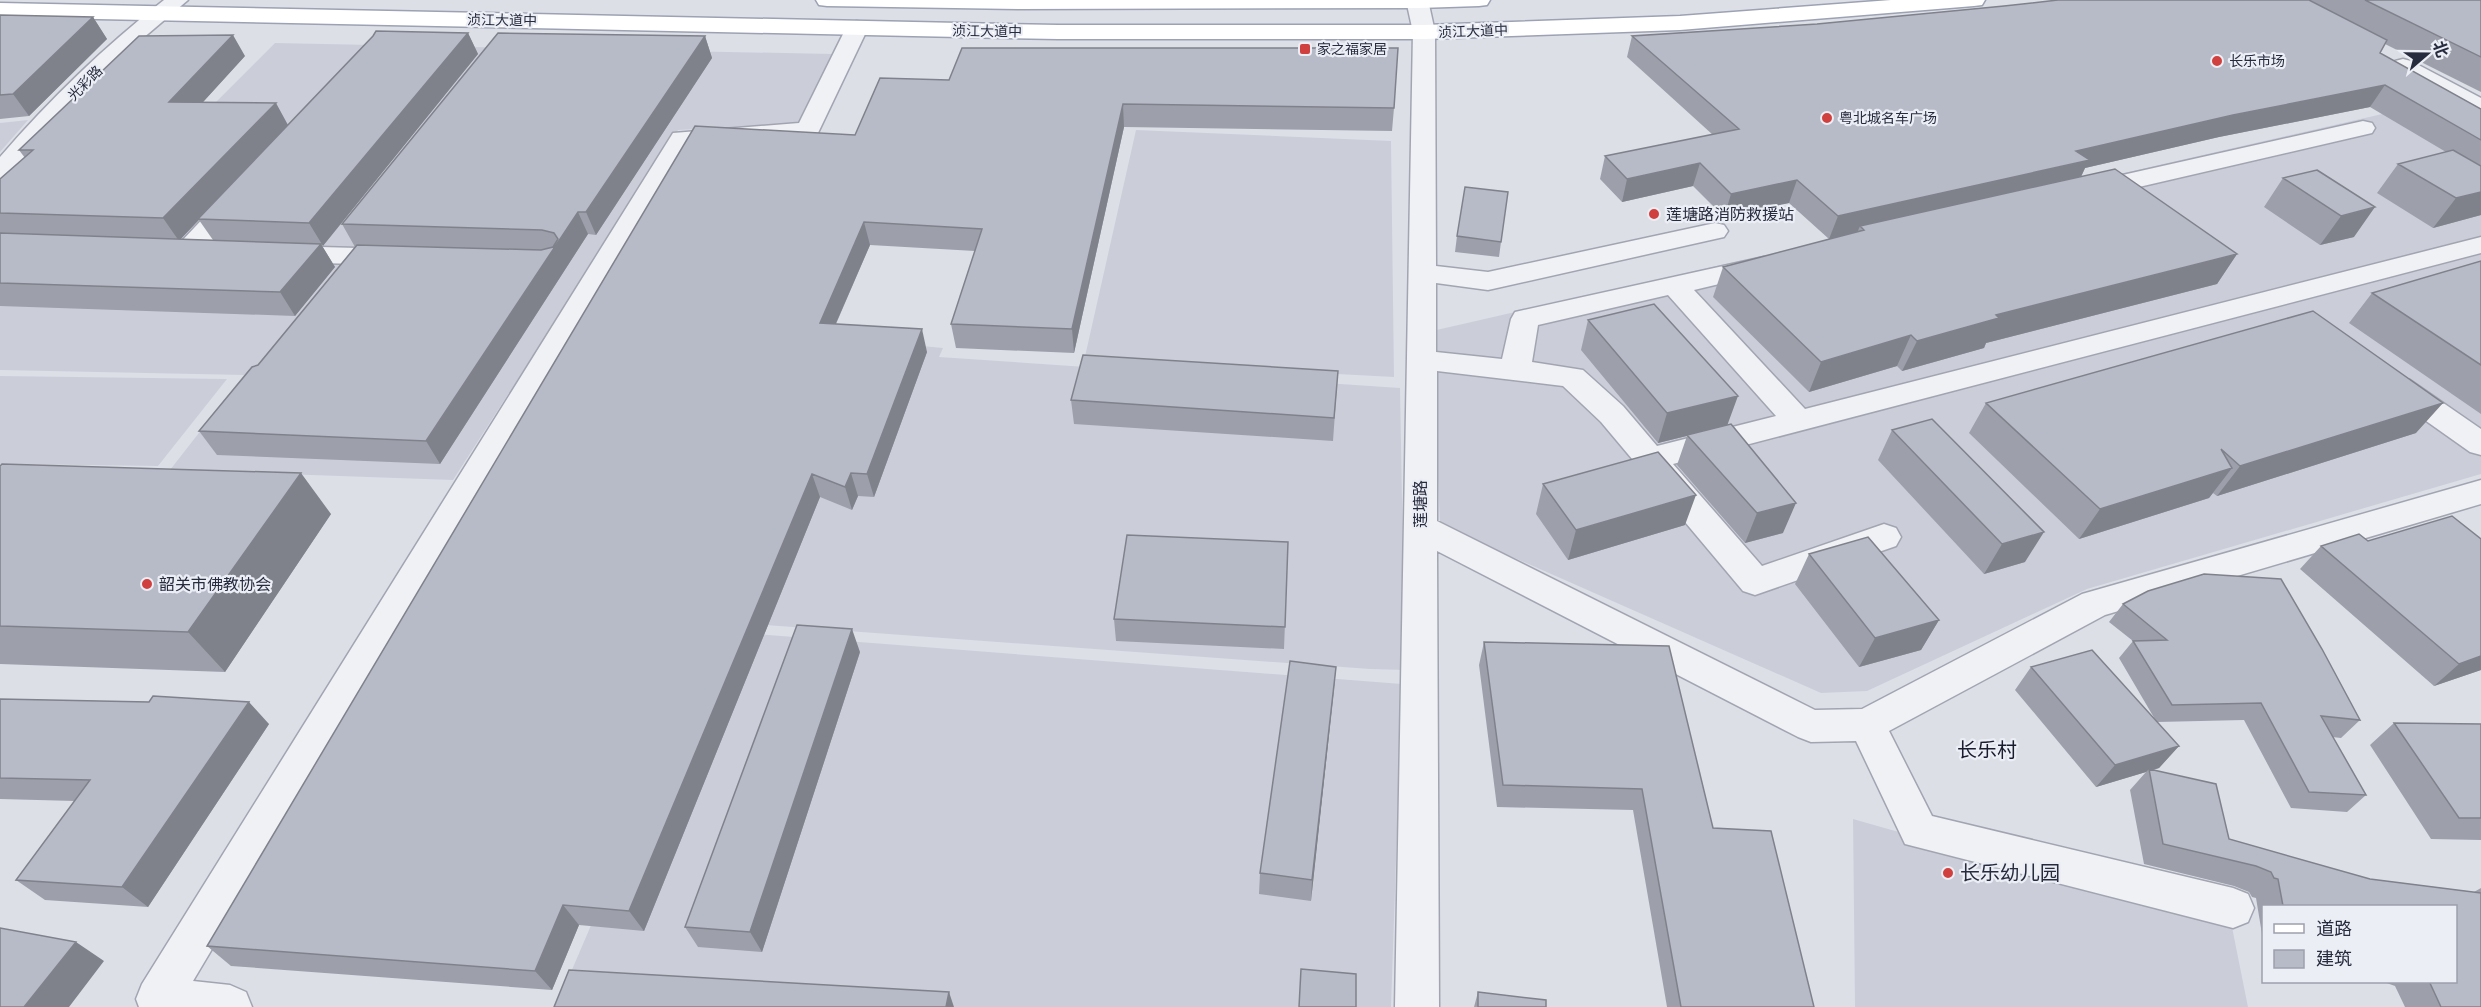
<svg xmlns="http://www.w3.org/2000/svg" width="2481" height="1007" font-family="'Titillium Web','Noto Sans SC',sans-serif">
	<rect width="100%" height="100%" fill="#dddfe7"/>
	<path fill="#cbced9" d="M275,43l558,11 -33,70 -122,6 -225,350 -283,-10 74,-95 -244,-5v-168l129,-13z
		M2439,101l42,22v351l-394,115 -220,102 -46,2 -381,-168 -8,-194z
		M28,120l-28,32v-29z
		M1136,130l255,11 3,236 -310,-16z
		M841,338l102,10 -4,9 461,31 5,282 -35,-1 -647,-47z
		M0,376l227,3 -69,87 -158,-2z
		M717,631l685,53 -11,323h-835z
		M1853,819l379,108 16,80h-393z"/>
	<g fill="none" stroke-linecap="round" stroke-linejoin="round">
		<defs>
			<path id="minor" d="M164,0h24l-46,39 -105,106 -28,33 -9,3v-24c49,-57 105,-111 164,-157z
				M1406,0h22l7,32 1,234 52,6 227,-49 9,2 4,6 -4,6 -9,2 -227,51 -52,-7v69l66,7 9,-40 4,-7 249,-55 10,2 4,6 -4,6 -80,19 111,119 676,-172v16l-808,211 89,102 122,-42 12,4 5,9 -5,9 -141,49 -12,-4 -142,-169 -38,-36 -126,-15v150l378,189 47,-1 220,-115 399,-114v24l-376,111 -216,116 43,85 301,72 15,6 6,14 -6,14 -15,6 -328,-84 -49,-103 -45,1 -13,-5 -361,-186 2,456h-44l18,-975zM1668,295l108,121 -119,30 -34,-40 -40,-36 -51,-8 6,-37z
				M857,21l8,2 3,5 -51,107 -127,10 -497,836 37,4 16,7 6,15h-113l-3,-8 6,-15 531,-851 126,-10 47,-95 3,-5z
				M2403,59l8,2 70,37v17l-8,-2 -78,-42 -4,-5 4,-5z
				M2363,121l9,2 3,5 -3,5 -285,66 -9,-3 -4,-5 4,-5 9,-3z
				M236,191l9,2 4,6 -4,6 -47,52 -10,2 -10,-2 -4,-6 4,-6 49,-52z
				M284,246l110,3 10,2 4,6 -4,6 -10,2 -110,-3 -10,-2 -4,-6 4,-6z
				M2399,377l11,3 71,49v26l-11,-3 -82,-58 -4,-7 4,-7z"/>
			<path id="major" d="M816,0h674l-3,5 -8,1 -60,2 -401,1 -191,-3 -8,-1z
				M1891,0h94l-3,5 -8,1 -294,24 -256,9h-366l-1058,-22v-14l1058,22h366l256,-9z"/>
		</defs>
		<use href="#minor" stroke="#a2a5b1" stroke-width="3"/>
		<use href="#major" stroke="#9ca2b3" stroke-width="3"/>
		<use href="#minor" fill="#f0f1f5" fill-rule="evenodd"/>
		<use href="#major" fill="#fff" fill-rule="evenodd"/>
	</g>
	<path fill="#9da0ab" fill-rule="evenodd" d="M2058,0h423v92l-96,-48 -5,9 101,56v106l-48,13 -56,-35 21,-29 48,-12 -76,-45 -151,30 -134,31 -4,9 156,77 -20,30 -231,59 -2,5 -82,23 -5,-5 -88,26 -96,-95 10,-30 119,-31 -13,3 -40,-36 -65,14 -31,-31 -71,16 -22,-23 5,-23 108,-21 -86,-78 5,-21 185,-12 187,-18z
		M0,15l93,2 14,22 -78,77 -29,3z
		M468,33l10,21 -156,192 13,21 -40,49 -295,-10v-127l25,-21 -6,-8 226,-94 -42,46 85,23zM199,220l14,20 -33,-1z
		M705,36l7,22 -116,177 -8,-1 -148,230 -223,-9 -18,-24 59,-66 97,-118 -13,-23z
		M880,78l514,30 -2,23 -268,-4 -50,226 -118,-5 -5,-24 24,-73 -105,-6 -34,79 91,28 -53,145 -16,-1 -6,14 -32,-13 -176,434 -65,-6 -27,65 -321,-24 -24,-20 648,-811z
		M2317,170l37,67 -34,8 -56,-38 19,-29z
		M1457,236l44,6 -2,15 -44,-5z
		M2481,261v153l-132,-91 23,-30z
		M1588,320l140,105 55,108 -38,10 -68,-78 10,-29 -29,7 -77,-93z
		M1338,371l-5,70 -259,-17 -3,-24z
		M1986,403l430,30 -199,63 -4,-3 -4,5 -130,41 -110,-106z
		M1892,430l133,132 -41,12 -106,-114z
		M0,466l331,48 -106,158 -225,-8z
		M1543,484l142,41 -117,35 -32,-46z
		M2481,539v131l-47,16 -134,-117 21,-23 47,-5z
		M1288,542l-4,107 -168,-8 -2,-22z
		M1809,554l130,66 -18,30 -62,17 -64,-83z
		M2123,604l237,116 -19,18 -9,-1 34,58 -19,17 -56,-4 -47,-88 -87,2 22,24 -20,22 -6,2 76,69 141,40 104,13 7,-4v119h-76l-10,-21 -14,-5h75v-75h-192v40l-8,-48 -4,-1 -3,-5 -15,-6 -90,-22 -14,-74 16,-18 -50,15 -81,-97 16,-23 125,54 -37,-63 14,-17 -24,-19z
		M1484,642l229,186 101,179h-147l-34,-197 -136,-3 -18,-142z
		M860,652l-98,300 -64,-5 -13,-20z
		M1336,667l-25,234 -52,-7 1,-21z
		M0,699l149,3 120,22 -121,183 -103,-7 -29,-20 59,-79 -75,-2z
		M2394,723l87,1v116l-50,-1 -61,-94z
		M1478,992l68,15h-72z"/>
	<path fill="#80828b" d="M93,17l14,22 -78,77 -16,-22z
		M468,33l10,21 -155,192 -14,-23z
		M233,35l12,21 -62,68 -14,-22z
		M705,36l7,22 -116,177 -10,-23z
		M2385,85l-15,22 -151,30 -134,31 -7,15 -218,43 -3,7 -28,6 9,-23 238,-65 157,-36z
		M276,103l12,22 -109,116 -16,-23z
		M1123,104l1,23 -50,226 -2,-24z
		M1700,163l-7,23 -71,16 5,-23z
		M1797,180l-8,23 -65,14 7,-23z
		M2481,192v23l-48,13 23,-30z
		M2375,207l-21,30 -34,8 21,-29z
		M578,212l10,22 -148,230 -14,-23z
		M864,222l6,23 -44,101 -6,-23z
		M321,244l14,23 -40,49 -15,-24z
		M2237,254l-20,30 -231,59 -2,5 -82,23 15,-30 79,-26z
		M922,329l5,23 -53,145 -7,-23z
		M1911,335l-14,31 -88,26 12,-30z
		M1738,396l-11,30 -69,17 9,-30z
		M2443,403l-27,30 -199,63 23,-30z
		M2232,468l-23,30 -130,41 21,-30z
		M301,473l30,41 -106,158 -37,-40z
		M851,473l7,23 -6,14 -7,-23z
		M812,474l8,23 -176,434 -15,-20z
		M1696,495l-11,30 -117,35 8,-30z
		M1796,503l-13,30 -38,10 12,-30z
		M2044,532l-19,30 -41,12 18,-30z
		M1939,620l-18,30 -62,17 16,-29z
		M852,629l8,23 -98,300 -12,-20z
		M2481,656v14l-47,16 25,-22z
		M1336,667l-2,22 -23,212 1,-21z
		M249,702l20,22 -121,183 -26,-20z
		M2179,746l-20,22 -10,3v-2l-3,3 -50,15 19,-22z
		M563,905l16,20 -27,65 -17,-19z
		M76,942l28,19 -35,46h-45z
		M949,992l5,15h-8z"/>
	<path fill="#b7bac7" stroke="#80828b" stroke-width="1.5" d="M2058,0h251l78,40 -7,13 101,56v31l-96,-55 -152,30 -157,36 14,9 -252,56 -41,-36 -66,14 -31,-31 -73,16 -22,-23 134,-27 -107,-93 185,-12 187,-18z
		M2365,0h116v57z
		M0,15l93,2 -80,77 -13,1z
		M376,31l92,2 -159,190 -111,-4 175,-183z
		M498,33l207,3 -119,176h-8l-152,229 -227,-10 53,-64 6,-2 99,-120 184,5 12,-3 5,-8 -4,-6 -12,-3 -200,-6z
		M233,35l-64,67 107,1 -113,115 -163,-5v-34l33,-29h-14l120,-114z
		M962,48h436l-4,60 -271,-4 -51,225 -121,-5 31,-95 -118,-7 -44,101 102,6 -55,145 -16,-1 -6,14 -33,-13 -183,437 -66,-6 -28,66 -328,-25 488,-820 160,9 25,-57 69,2z
		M2453,150l28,16v26l-25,6 -58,-34z
		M2115,169l122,85 -241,61 3,3 -82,23 -6,-6 -90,27 -98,-95 141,-37 -4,-4z
		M2317,170l58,37 -34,9 -58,-38z
		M1465,187l43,5 -7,50 -44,-6z
		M0,233l321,11 -41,48 -280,-9z
		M2481,261v104l-109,-72z
		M1654,304l84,92 -71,17 -79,-93z
		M2313,311l130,92 -203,63 -19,-17 11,19 -132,41 -114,-106z
		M1083,355l255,16 -4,47 -263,-18z
		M1932,419l112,113 -42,12 -110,-114z
		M1731,424l65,79 -39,10 -70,-78z
		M1658,452l38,43 -120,35 -33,-46z
		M2,464l299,9 -113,159 -188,-6v-160z
		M2452,516l29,23v117l-22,8 -138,-118 38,-12 9,7z
		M1127,535l161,7 -3,85 -171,-8z
		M1868,537l71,83 -64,18 -66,-84z
		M2204,574l77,5 41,70 38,71 -39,-4 45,79 -57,-3 -48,-89 -89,2 -39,-64 34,-1 -44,-36 25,-13z
		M797,625l55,4 -102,303 -65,-5z
		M1484,642l185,4 44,182 58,3 43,176h-133l-39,-218 -139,-4z
		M2092,650l87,96 -64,19 -84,-98z
		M1290,661l46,6 -24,213 -52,-7z
		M153,696l96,6 -127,185 -106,-7 74,-100 -90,-2v-79l149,3z
		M2394,723l87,1v94h-22z
		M2149,769l67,15 13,55 141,40 111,14v114h-40l-12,-26h27v-75h-173l-5,-27 -4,-1 -3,-6 -15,-6 -93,-22z
		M0,928l76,14 -52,65h-24z
		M1301,969l55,5v33h-57z
		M569,970l380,22 -3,15h-392z
		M1478,992l68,8v7h-68z"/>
	<g fill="#d0403e" stroke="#eceef5" stroke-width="2">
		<rect x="1299" y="43" width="12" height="12" rx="3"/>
		<circle cx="2217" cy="61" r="6"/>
		<circle cx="1827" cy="118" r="6"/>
		<circle cx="1654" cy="214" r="6"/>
		<circle cx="147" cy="584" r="6"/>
		<circle cx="1948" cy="873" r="6"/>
	</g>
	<g text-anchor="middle" stroke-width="4.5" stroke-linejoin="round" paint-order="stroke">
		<g font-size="14" fill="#262b3e" stroke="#eceef5">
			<text transform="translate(502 20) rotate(1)" y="5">浈江大道中</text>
			<text transform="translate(987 31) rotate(1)" y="5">浈江大道中</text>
			<text transform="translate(1473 31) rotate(-2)" y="5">浈江大道中</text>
			<text transform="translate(85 83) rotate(-45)" y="5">光彩路</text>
		</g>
		<g font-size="14" fill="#262b3e" stroke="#eceef5" text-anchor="start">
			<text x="1317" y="54">家之福家居</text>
			<text x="2229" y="66">长乐市场</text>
			<text x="1839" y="123">粤北城名车广场</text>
		</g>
		<g font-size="16" fill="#262b3e" stroke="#eceef5" text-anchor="start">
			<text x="1666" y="220">莲塘路消防救援站</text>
			<text x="159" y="590">韶关市佛教协会</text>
		</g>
		<g font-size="16" fill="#262b3e" stroke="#eceef5">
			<text transform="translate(1420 504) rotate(-90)" y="6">莲塘路</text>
		</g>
		<g font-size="20" fill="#191c2e" stroke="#eceef5">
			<text x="1987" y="757">长乐村</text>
		</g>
		<g font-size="20" fill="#262b3e" stroke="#eceef5" text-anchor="start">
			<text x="1960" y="880">长乐幼儿园</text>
		</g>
	</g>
	<rect x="2262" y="905" width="195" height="78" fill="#eceef5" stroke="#9da0ac" stroke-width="1.5"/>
	<rect x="2274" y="924" width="30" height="9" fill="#ffffff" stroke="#9da0ac" stroke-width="1.5"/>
	<text x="2316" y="935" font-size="18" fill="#262b3e">道路</text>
	<rect x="2274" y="950" width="30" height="18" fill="#b7bac7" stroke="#9da0ac" stroke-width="1.5"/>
	<text x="2316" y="965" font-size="18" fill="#262b3e">建筑</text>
	<g transform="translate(2427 54) rotate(70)" stroke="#eceef5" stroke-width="4.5" paint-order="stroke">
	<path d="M0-4.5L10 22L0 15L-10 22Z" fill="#262b3e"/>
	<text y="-9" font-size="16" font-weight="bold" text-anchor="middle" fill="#262b3e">北</text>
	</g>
</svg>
